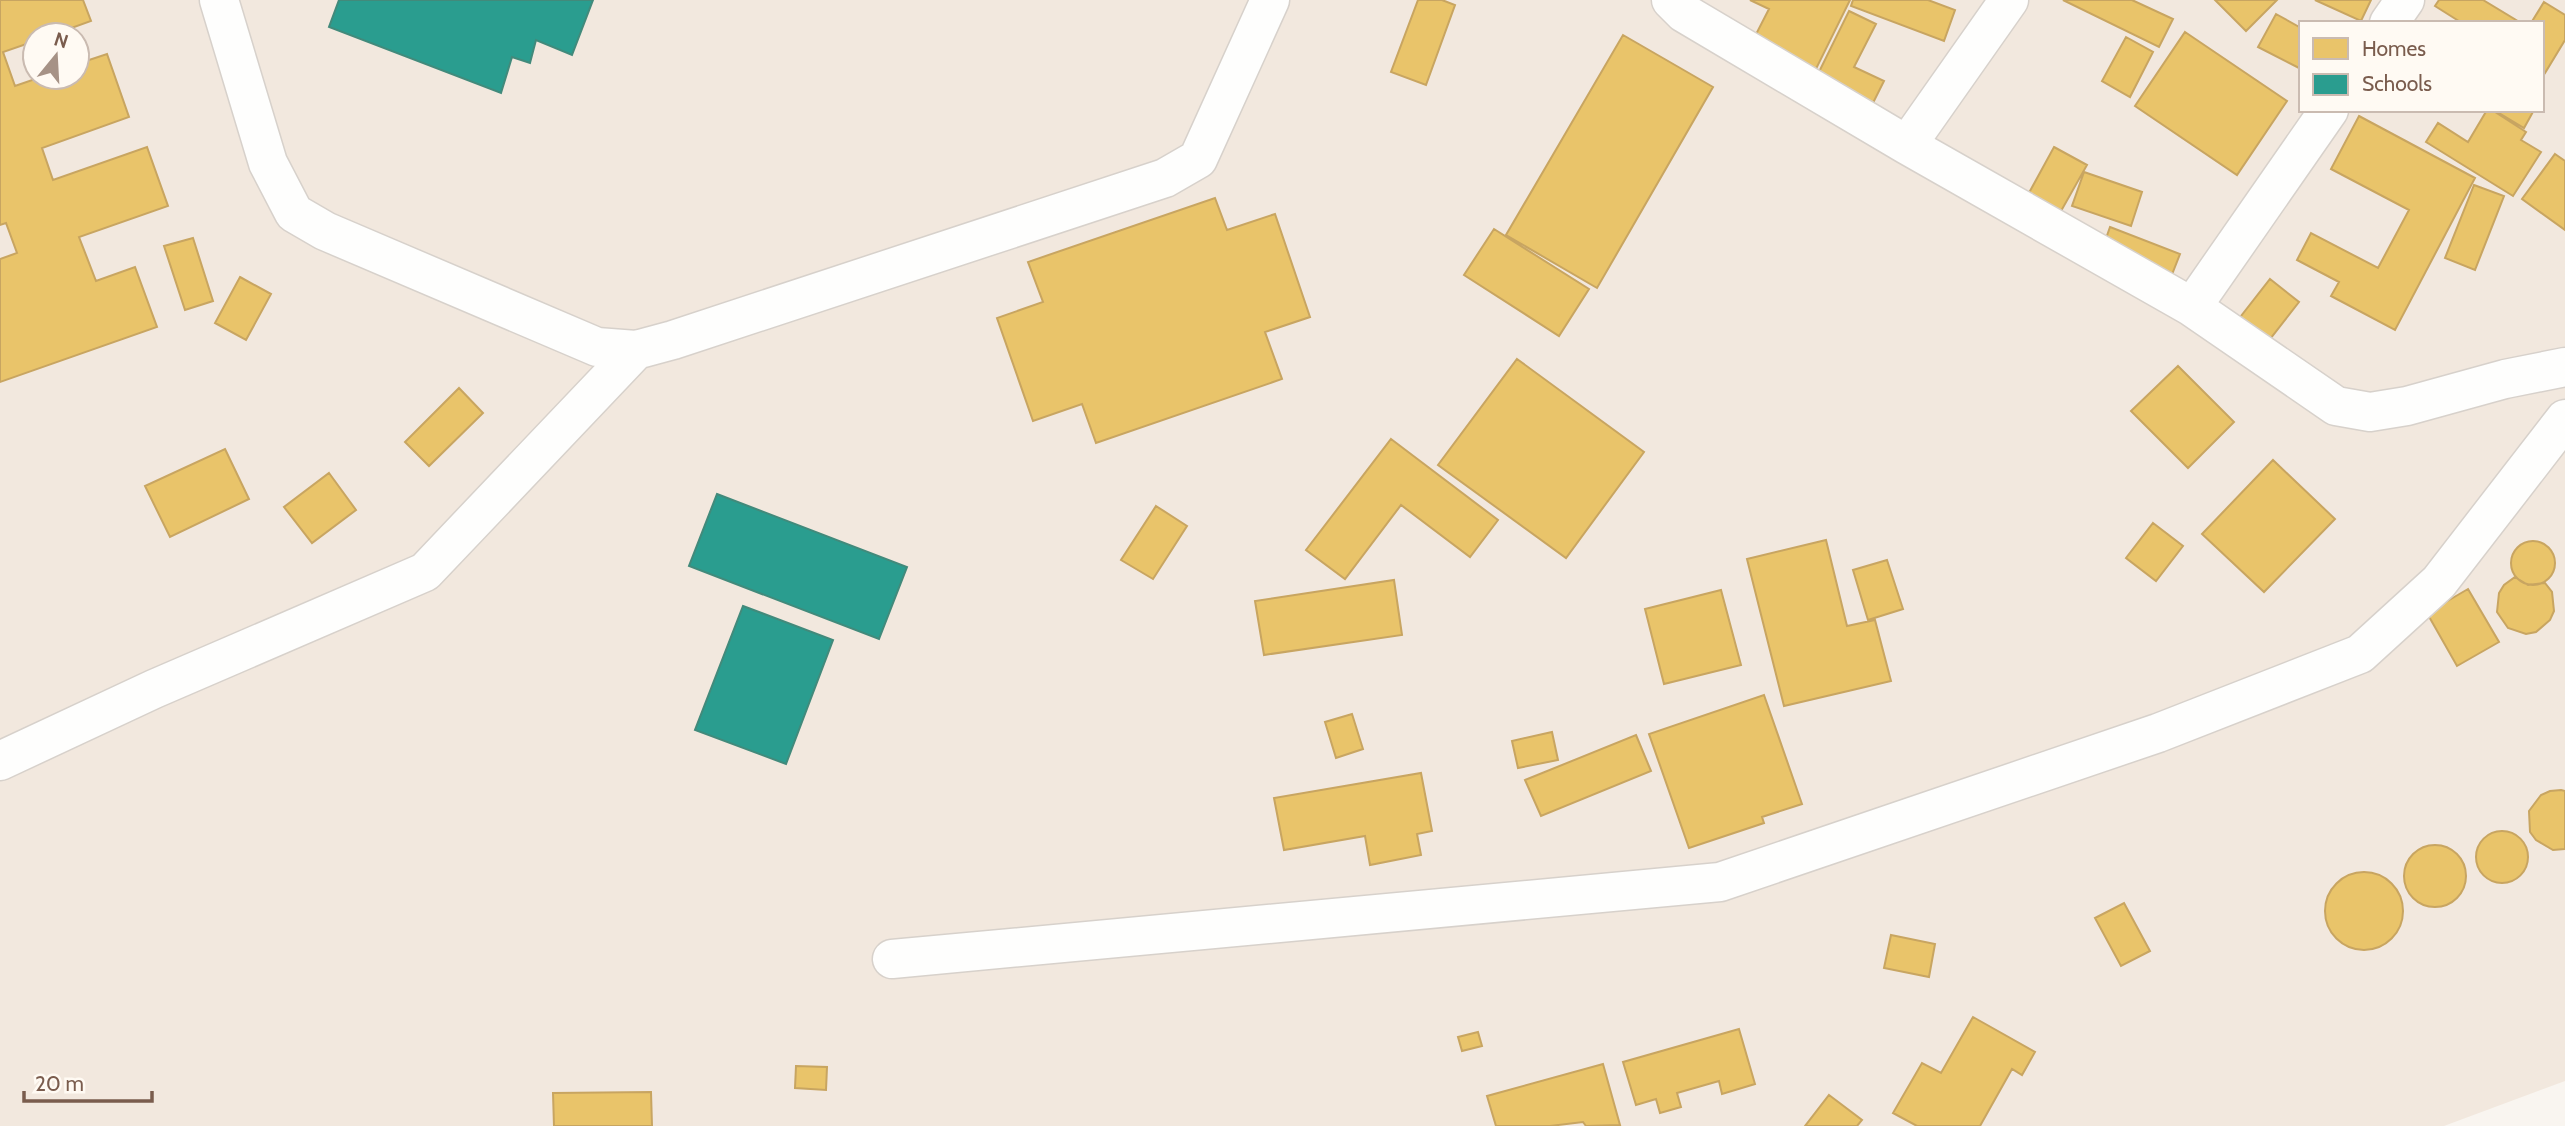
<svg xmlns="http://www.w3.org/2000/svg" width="2565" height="1126" font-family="Cabin,sans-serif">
	<rect width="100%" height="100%" fill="#f9f5f0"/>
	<path fill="#f2e8de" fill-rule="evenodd" d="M0,0h2565v1081l-121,45h-2444zM2301,23h241v87h-241zM35,35h42v42h-42z"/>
	<path fill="#e9c46a" stroke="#c8a561" stroke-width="2" d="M0,0h83l8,21 -39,14h-17v6l-32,11 12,34 26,-9h36v-13l30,-10 22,63 -87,31 11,32 94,-33 21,59 -89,31 17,44 39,-14 22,60 -157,55v-123l17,-6 -11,-30 -6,2z
		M1418,0h24l13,5 -29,80 -35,-13z
		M1750,0h100l-37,75 -62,-31 18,-35z
		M1853,0h75l27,10 -11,31 -93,-35z
		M2063,0h69l41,19 -14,28z
		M2215,0h62l-31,31z
		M2315,0h56l-10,21z
		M2439,0h44l38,23h-59l-27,-17z
		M2544,2l21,13v25l-20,33 -3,-2v-48h-11z
		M1849,11l27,13 -22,43 30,14 -14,28 -56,-27z
		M2276,14l25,14v41l-43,-22z
		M2185,32l102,69 -50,74 -102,-69z
		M1623,35l90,52 -116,201 -91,-53z
		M2126,37l27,15 -23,45 -28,-16z
		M2487,110h5l34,22 -5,8 20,12 -28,44 -87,-54 12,-19 30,19z
		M2494,110h40l-10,18z
		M2359,116l116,62 -80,152 -64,-34 8,-14 -42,-22 14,-27 67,35 31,-58 -78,-41z
		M2054,147l33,18 -31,55 -32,-18z
		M2555,154l10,7v69l-43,-31z
		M2084,172l58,20 -11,34 -59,-20z
		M2474,185l30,11 -29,74 -30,-12z
		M1215,198l12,32 48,-16 35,103 -45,15 17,47 -186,64 -14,-39 -49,17 -36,-103 46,-16 -15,-40z
		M2110,227l70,27 -9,23 -69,-27z
		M1494,229l95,60 -30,47 -95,-61z
		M193,238l20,63 -28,9 -21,-64z
		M240,277l31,17 -25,46 -31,-17z
		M2270,279l29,23 -36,46 -29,-23z
		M1517,359l127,93 -78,106 -128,-93z
		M2178,366l56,56 -46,46 -57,-57z
		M459,388l24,25 -54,53 -24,-24z
		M1391,439l107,81 -28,37 -69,-52 -56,74 -39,-29z
		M225,449l24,50 -79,38 -25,-51z
		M2273,460l62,59 -71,73 -62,-58z
		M329,473l27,37 -44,33 -28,-36z
		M1156,506l31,20 -34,53 -32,-19z
		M2153,523l30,23 -27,35 -30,-23z
		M1826,540l21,86 28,-6 16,61 -107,25 -37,-147z
		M2511 563a22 22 0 1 1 44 0a22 22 0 1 1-44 0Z
		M1887,560l16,49 -35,11 -15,-50z
		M2515,577l13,8 17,-2 7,9 2,19 -4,9 -14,12 -10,2 -18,-6 -11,-16 2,-19 5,-8z
		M1394,580l8,55 -138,20 -9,-54z
		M2468,589l31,53 -42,24 -30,-53z
		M1721,590l20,75 -77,19 -19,-75z
		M1764,695l38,109 -40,13 2,6 -75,25 -40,-114z
		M1352,714l11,35 -27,9 -11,-36z
		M1552,732l6,28 -40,8 -6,-27z
		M1636,735l15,36 -110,45 -16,-36z
		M1421,773l11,58 -15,3 4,21 -51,10 -5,-29 -81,14 -10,-52z
		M2561,790l4,1v58l-12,1 -17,-10 -6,-8 -1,-21 12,-16 9,-4z
		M2476 857a26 26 0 1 1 52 0a26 26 0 1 1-52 0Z
		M2404 876a31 31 0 1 1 62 0a31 31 0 1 1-62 0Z
		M2325 911a39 39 0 1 1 78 0a39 39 0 1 1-78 0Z
		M2124,903l26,48 -29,15 -26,-48z
		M1891,935l44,9 -6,33 -45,-9z
		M1973,1017l62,35 -13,23 -10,-6 -32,57h-63l-24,-13 29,-50 19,10z
		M1739,1029l16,55 -33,10 -3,-13 -42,12 4,14 -21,6 -4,-14 -20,6 -13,-43z
		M1478,1032l4,14 -20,5 -4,-14z
		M1603,1064l17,61 -34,1 -3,-4 -33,4h-54l-9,-30z
		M796,1066l31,1 -1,23 -31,-2z
		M651,1092l1,34h-98l-1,-33z
		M1829,1095l33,25 -5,6h-52z"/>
	<path fill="#2a9d8f" stroke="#428a7b" stroke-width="2" d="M339,0h254l-21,55 -36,-15 -6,23 -18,-6 -11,36 -172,-66z
		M717,494l190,73 -28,72 -190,-73z
		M743,606l90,34 -47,124 -91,-34z"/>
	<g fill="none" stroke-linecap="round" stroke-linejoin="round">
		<defs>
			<path id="minor" d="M219,0l49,163 26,50 31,18 272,116 39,3 37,-10 492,-162 33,-19 72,-159
				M1671,0l13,13 223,132 285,162 144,99 34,6 37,-6 98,-27 60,-12
				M2389,23l16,-23
				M1907,145l102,-145
				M2192,307l137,-197
				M0,761l154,-72 271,-117 211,-222
				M892,959l828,-77 438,-149 202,-79 79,-72 126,-163"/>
		</defs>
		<use href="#minor" stroke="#d7d1cb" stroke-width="41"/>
		<use href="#minor" stroke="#fefefd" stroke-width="38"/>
	</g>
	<rect x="2299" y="21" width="245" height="91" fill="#fffaf3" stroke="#cabbb1" stroke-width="2"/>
	<rect x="2313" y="38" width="35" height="21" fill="#e9c46a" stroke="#cabbb1" stroke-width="2"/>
	<text x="2362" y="56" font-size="21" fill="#7a5c4d">Homes</text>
	<rect x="2313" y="74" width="35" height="21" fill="#2a9d8f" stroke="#cabbb1" stroke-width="2"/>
	<text x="2362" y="91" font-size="21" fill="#7a5c4d">Schools</text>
	<g transform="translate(56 56) rotate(18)"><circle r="33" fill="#fffaf3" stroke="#cabbb1" stroke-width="2"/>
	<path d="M0-5L12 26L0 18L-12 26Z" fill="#a69286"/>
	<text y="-10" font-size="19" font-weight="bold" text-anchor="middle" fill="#7a5c4d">N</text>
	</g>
	<path d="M24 1091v10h128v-10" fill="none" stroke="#7a5c4d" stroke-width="3.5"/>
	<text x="35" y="1091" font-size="21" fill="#7a5c4d" stroke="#fffaf3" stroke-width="5" paint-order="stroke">20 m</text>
</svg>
